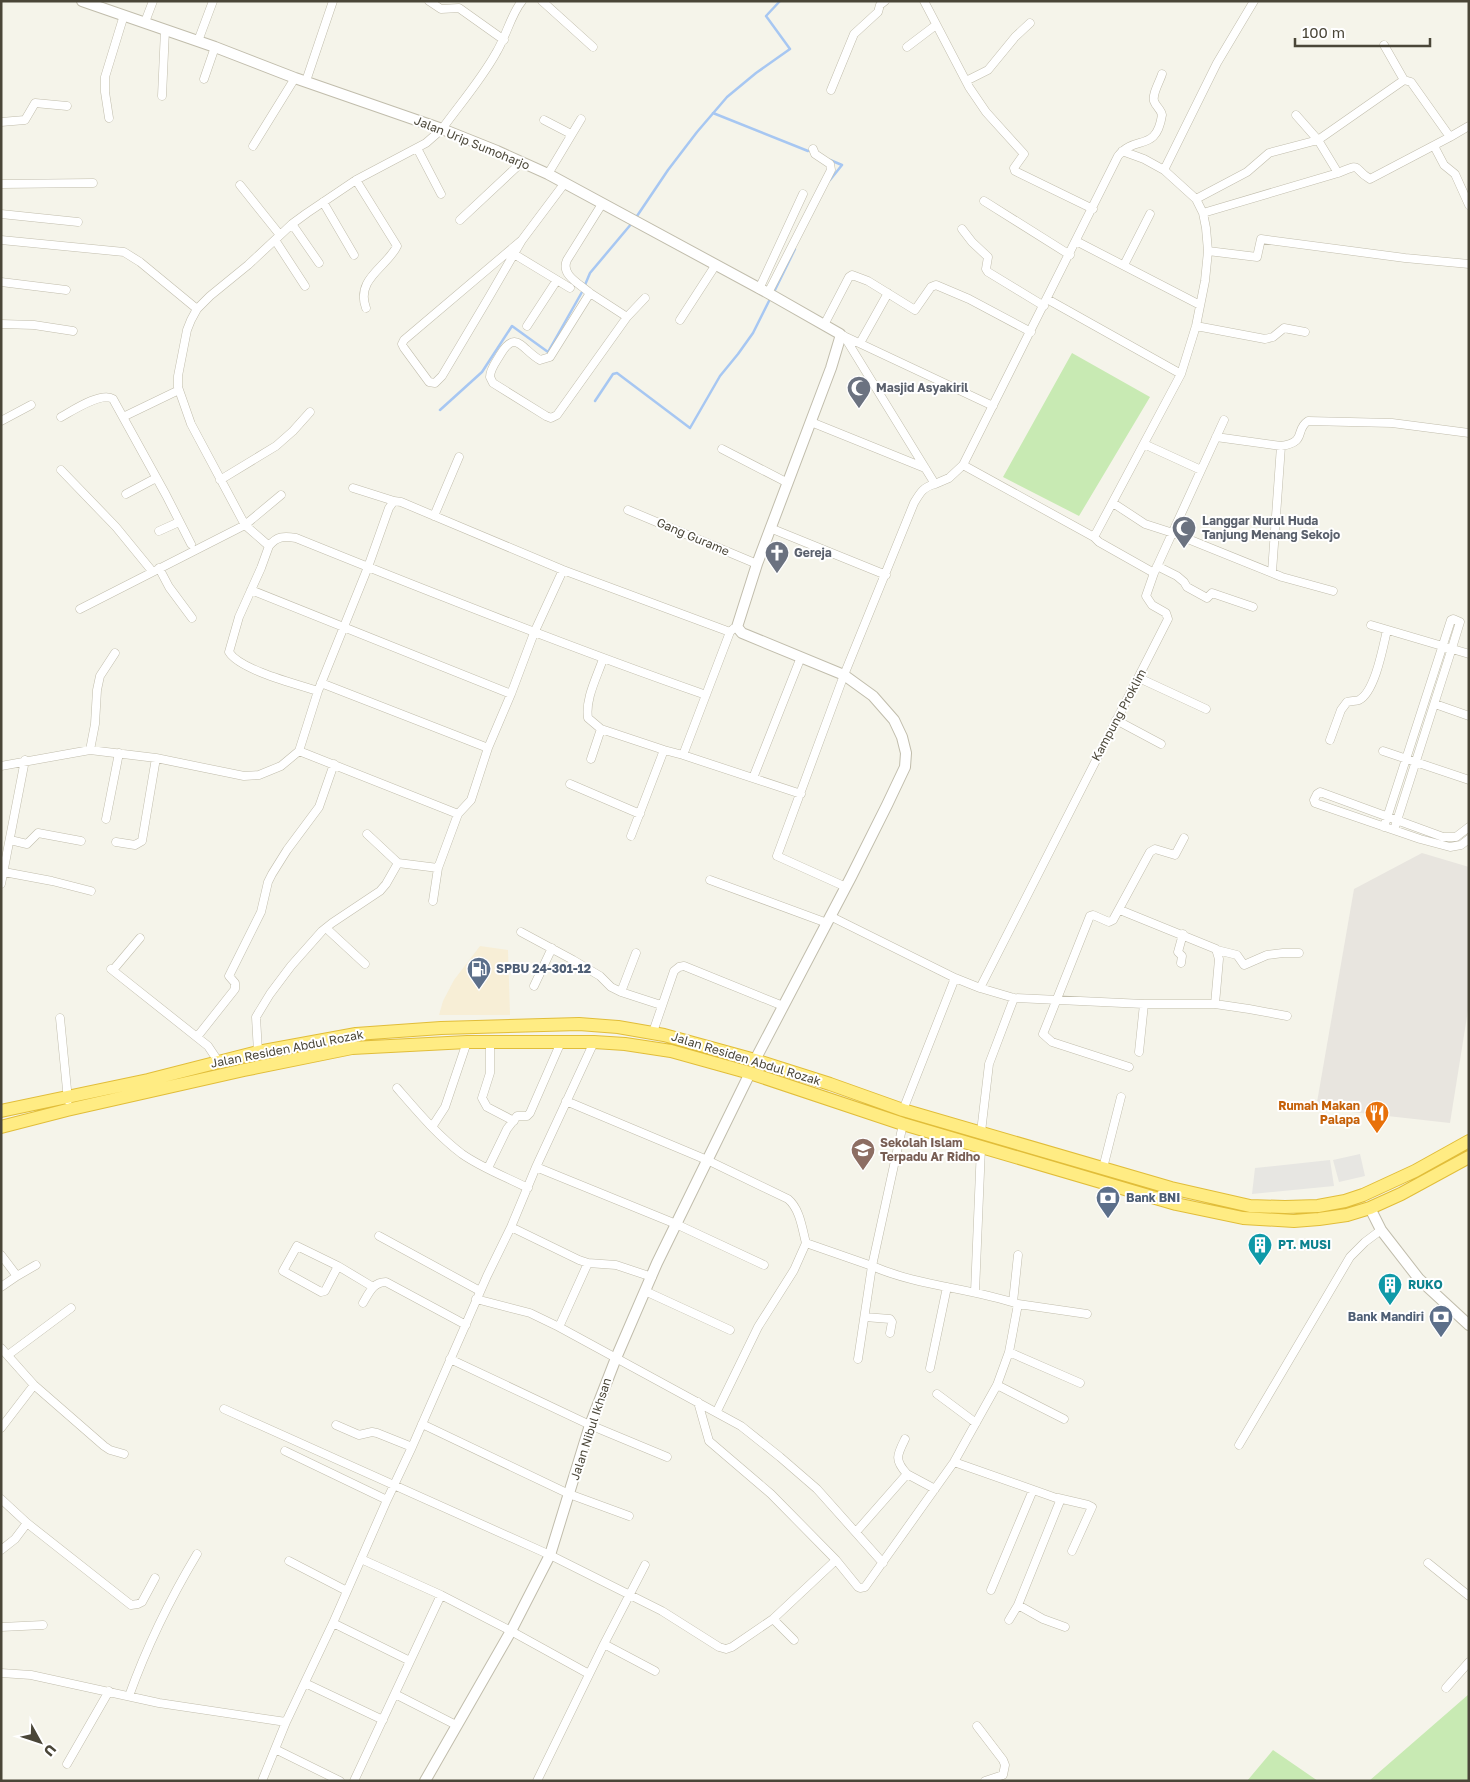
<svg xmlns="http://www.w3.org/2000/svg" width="1470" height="1782" font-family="'Golos Text',sans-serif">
	<rect width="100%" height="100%" fill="#f5f4ea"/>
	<path fill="#f7eed6" d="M480,946l28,4 2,65h-71l4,-14 11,-21z"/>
	<path fill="#e8e5df" d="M1422,853l47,14v137l-19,119 -134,-15 38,-219z"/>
	<path fill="#c8eab3" d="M1072,353l78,44 -71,119 -76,-39z
		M1469,1694v87h-100z
		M1273,1750l45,31h-71z"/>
	<path fill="#e7e6e2" d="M1360,1154l5,22 -26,6 -6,-22z
		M1330,1160l4,26 -82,8 3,-26z"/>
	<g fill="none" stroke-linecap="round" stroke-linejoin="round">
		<path stroke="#a7c7f2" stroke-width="2.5" d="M713,113l95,38
			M830,160l12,5 -12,15
			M635,219l33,-49 29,-38 30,-35 29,-24 34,-24 -24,-33 14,-15
			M773,294l22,-45
			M595,401l18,-27 4,-1 73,55 30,-52 18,-22 15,-21 17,-34
			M440,410l42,-38 30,-46 36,26 34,-60 8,-19 42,-50"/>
		<defs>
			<path id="minor" d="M429,1l12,8 18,-1 45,32
				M522,1c-11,13 -16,36 -26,52 -15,27 -36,51 -54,76l-16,14 -70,37 -49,33 -15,11 -44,41 -38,31 -13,13 -6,11 -4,10 -9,46v11l13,37 54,101 24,21c8,-10 15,-10 27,-8 136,55 272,109 410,157
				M542,1l51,46
				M924,1l45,86 17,25 38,42 -10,14 1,3 78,38
				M145,22l8,-21
				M198,41l15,-40
				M1384,45l20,35
				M907,47l29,-22
				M204,79l11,-32
				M306,81l27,-80
				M966,81l22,-11 27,-33 15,-14
				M831,90l23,-56 24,-22 2,-7 5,-4
				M162,96l3,-66
				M109,118l-4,-26v-15l19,-62
				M544,120l27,14
				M1,122l24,-2 10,-17 32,3
				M253,146l42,-68
				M1434,146l10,19 11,9 14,31
				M417,148l24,46
				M1122,151l22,8 20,11 32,29 7,14 3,15 2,23 -3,30 -9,45 -15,48 -87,163 5,5 55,31
				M1164,170l53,-107 37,-62
				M1338,173l-20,-33 86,-60 7,2 39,55
				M548,174l33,-55
				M356,180l41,66c-10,21 -42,33 -31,62
				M1,184l92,-1
				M240,185l40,50
				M1196,199l51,-27 22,-19 49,-13 -22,-25
				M984,201l86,54
				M323,202l31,53
				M1203,213l135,-40c26,-11 13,-5 32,6l80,-42 19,-11
				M1,214l77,8
				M460,220l62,-58
				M292,224l27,39
				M962,229l10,13 16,15 -2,12 2,3 56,34
				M1,240l123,12 16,10 57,47
				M275,240l30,46
				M522,240l-118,100 -2,4 2,4 25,34 6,1 7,-7 47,-79 33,-57 42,-56
				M1076,241l124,64
				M1208,251l49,6 4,-18 144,19 64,6
				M514,254l56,34
				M1124,265l26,-51
				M1,282l65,8
				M759,289l44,-95
				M590,293l37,24 -70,98 -6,3 -5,-2 -53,-33 -3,-6c0,-8 6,-15 10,-22 16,-27 22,-5 40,5l10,-3z
				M590,293c-10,-9 -30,-18 -23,-33l35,-56
				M768,293l63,-123 -1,-6 -15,-10 -2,-5
				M1047,299l134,75
				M627,317l18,-19
				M680,320l35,-54
				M1,324l33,1 39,6
				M824,325l25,-48 3,-2 16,6 47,29 16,-23 5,-2 33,14 62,33
				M527,326l30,-46
				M1196,326l69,13 8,-2 11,-9 21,4
				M844,336l91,148 14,-6 14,-13 155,-309c18,-22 38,-3 44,-41 -1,-6 -6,-8 -8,-14 -2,-7 6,-20 8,-27
				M844,336l149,70
				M860,343l28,-50
				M61,417c11,-6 41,-26 52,-18l53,96 25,49
				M123,417l56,-27
				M1,421l30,-16
				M811,422l114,46
				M1216,437l65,9c27,-4 13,-16 27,-25l84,2 77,10
				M1144,444l57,26
				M722,449l66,34
				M963,465l131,72
				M61,470l55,57 36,44
				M220,480l56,-34 17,-15 17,-19
				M353,488l41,13
				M126,494l30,-16
				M1113,503l32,21 28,9 109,44 51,14
				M628,510l129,54
				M434,516l25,-59
				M770,528l116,47
				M159,531l20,-9
				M269,546l-8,22 -22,49 -10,35c11,18 67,32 89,39
				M1157,566l20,10 7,6 3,5 20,11 5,-5 41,14
				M159,568l10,19 23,31
				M1272,572l9,-126
				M251,590l260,104
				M80,609l165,-84 36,-30
				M1371,625l98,29
				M733,629l-3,3 -47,123 118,39
				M603,659c-6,18 -18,40 -15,59l13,11 63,21
				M1139,678l67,31
				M321,683l167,65
				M1435,704l34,12
				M1116,720l45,24
				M1330,740l11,-30 6,-8c4,-1 9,-1 12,-2 16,-8 24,-53 28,-70
				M90,750l5,-26 2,-34 3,-14 15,-23
				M299,751l159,63
				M1383,751l86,29
				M591,759l10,-30
				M1,766l89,-16 66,8 88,18 15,-1 22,-9 18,-15 19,-60 50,-124 21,-59 5,-7 7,1 162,68 167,62
				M753,778l48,-121
				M570,784l70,30
				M106,819l13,-66
				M1384,827l67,-207 2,-1 7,3 -8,26 -58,182
				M1469,827l-13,10h-13l-123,-45 -3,2 -3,6 1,3 105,36 30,8 11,-2 8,-6
				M367,834l31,29
				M631,836l33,-86 19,5
				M10,840l17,4 11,-11 43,8
				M116,842l19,3 7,-4 14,-83
				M4,872l48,9 39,10
				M710,880l117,43
				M1,884l24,-124
				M846,887l-69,-31 67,-181 70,-172c6,-10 9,-16 21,-19
				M433,901l5,-33 20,-54 13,-14 17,-52 23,-54 23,-61 29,-63
				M1120,910l96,39 3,10 -4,45
				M830,916l125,62 -52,132
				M326,928l39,36
				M521,932l52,28 27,16 11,11 10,5
				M1217,950l20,5 7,10 23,-10 16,-2h16
				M636,953l-15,39 40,13
				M1181,963l1,-7 -4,-4 5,-18
				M111,969l97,77 10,15
				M113,970l27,-32
				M955,978l25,10 188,-369 -2,-6 -14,-8 -6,-9 8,-23 70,-153
				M534,986l18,-38
				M980,988l34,10 130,6h71l34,5 38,7
				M60,1018l8,82
				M653,1032l21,-61 5,-4 5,-1 99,40
				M197,1037l38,-48v-6l-6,-7 32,-64 7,-30 4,-8 15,-24 32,-43 15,-43
				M490,1041v32l-8,25 5,9 27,14
				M258,1052l-2,-35 14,-23 21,-28 31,-35 10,-8 48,-32 6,-7 12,-21 40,5
				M1139,1052l5,-48
				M1129,1067l-77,-25 -9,-8 47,-118 3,-1 16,7 4,-2 37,-68 5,-3 20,6 9,-17
				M397,1088c20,23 40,47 65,66 20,14 44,23 66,34
				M566,1101l141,59 81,39c12,10 14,29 18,44
				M432,1127l13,-20 22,-65
				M981,1132l8,-68 25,-66
				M536,1167l140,57 88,41
				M488,1168l19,-39 10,-13h10l3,-3 31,-71
				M1103,1168l18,-71
				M511,1227l68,33 9,3 28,2 36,12
				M379,1236l101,55
				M1,1255l16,21 -16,11
				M338,1266l-41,-20 -14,25 38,21 4,-1 13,-25 35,21
				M17,1276l19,-11
				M645,1291l85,39
				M975,1292l6,-145
				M476,1299l54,14 29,14 29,-64
				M1013,1302l5,-47
				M363,1303c6,-10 10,-21 23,-21l80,43
				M1018,1304l69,10
				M865,1317l25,2 2,3 -2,11
				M559,1327l182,99 39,31 37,32 66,74
				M1,1348l33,37 70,61 6,4 14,4
				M1009,1352l71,31
				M8,1355l63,-47
				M450,1359l140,66 77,32
				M930,1368l17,-81
				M997,1385l67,34
				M937,1394l39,29
				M698,1402l11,39 62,53 65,66 22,27 2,1 5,-1 89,-125 43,-77 12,-33 9,-48c-48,-16 -100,-18 -146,-38l31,-142
				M224,1409l326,146 112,56 57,36 7,2 6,-2 41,-28 63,-59
				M717,1411l41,-84 36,-57 12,-27 66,23 -14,93
				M422,1424l147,70 60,22
				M336,1425l23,10 13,-3 5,1 35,14
				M1,1428l33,-43
				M905,1439c-8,16 -11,21 2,35
				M1239,1445l111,-188 15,-15 16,-12
				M285,1451l102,49
				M954,1462l105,37 1,2 -42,104 25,14 22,8
				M1058,1498l30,7 4,2 -20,44
				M1,1499l26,24 104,82 7,-1 4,-2 13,-24
				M856,1532l51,-58 28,15
				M1,1550l14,-11 12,-16
				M361,1559l80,36 70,36 78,43
				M289,1561l58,30
				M1428,1563l41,33
				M991,1590l42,-100
				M773,1619l21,21
				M1009,1620l9,-15
				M333,1623l77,38
				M1,1627l42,-2
				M604,1644l51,27
				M1,1673l30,2 128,28 127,19
				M305,1683l78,37
				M1446,1688l23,-26
				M395,1694l61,31
				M129,1696c18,-50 41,-97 68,-142
				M977,1726l26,34 2,5 -2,10 -18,6
				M275,1749l65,32
				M67,1764l42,-73
				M262,1781l24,-59 47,-99 54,-123 25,-53 75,-171 24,-49 25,-60 58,-125
				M354,1781l87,-186
				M537,1781l67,-137 41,-79"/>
			<path id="tertiary" d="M82,1l133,46 80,31 147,51 55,22 51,23 220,119 72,41v4l-9,30 -74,196 -20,63 5,6 102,42 29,21 21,24 8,17 4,16 -1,14 -18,38 -36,72 -96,183
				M1370,1208l11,22 38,49 50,46
				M425,1781l86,-150 39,-76 40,-130 26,-67 41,-95 93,-190"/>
			<path id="trunk" d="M1,1111l147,-31 110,-28 98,-18 85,-6 138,-4 39,3 46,8 91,25 75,24 73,26 268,78 79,18 35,1 33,-1 27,-5 18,-6 52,-24 54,-30
				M1,1127l66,-17 177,-40 108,-22 115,-6h127l31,2 46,7 79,22 153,51 273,80 67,14 51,3 25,-2 28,-4 23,-7 31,-14 68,-37"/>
		</defs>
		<use href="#minor" stroke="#c1bdac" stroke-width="9"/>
		<use href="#tertiary" stroke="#c1bdac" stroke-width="12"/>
		<use href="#trunk" stroke="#e1bd39" stroke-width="14"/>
		<use href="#minor" stroke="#fff" stroke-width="8"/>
		<use href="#tertiary" stroke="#fff" stroke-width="10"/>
		<use href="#trunk" stroke="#ffec83" stroke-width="12"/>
	</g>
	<defs>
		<symbol id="mosque-pin" viewBox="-11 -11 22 30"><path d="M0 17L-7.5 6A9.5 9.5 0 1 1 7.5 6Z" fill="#6b7280" stroke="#fff"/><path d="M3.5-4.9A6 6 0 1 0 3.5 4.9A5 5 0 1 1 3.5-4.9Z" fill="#fff"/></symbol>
		<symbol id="church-pin" viewBox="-11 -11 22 30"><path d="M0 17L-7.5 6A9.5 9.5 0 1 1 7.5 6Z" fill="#6b7280" stroke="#fff"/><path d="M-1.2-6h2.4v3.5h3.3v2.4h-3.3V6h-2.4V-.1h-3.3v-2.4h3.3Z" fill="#fff"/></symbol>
		<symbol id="fuel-pin" viewBox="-11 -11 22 30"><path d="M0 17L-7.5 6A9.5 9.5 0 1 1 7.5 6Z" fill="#5c6f8a" stroke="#fff"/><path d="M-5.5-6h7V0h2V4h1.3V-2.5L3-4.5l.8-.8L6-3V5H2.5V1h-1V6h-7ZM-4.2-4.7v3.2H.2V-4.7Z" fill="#fff"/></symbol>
		<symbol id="restaurant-pin" viewBox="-11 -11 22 30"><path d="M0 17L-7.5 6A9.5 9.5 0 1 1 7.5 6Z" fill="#e8710a" stroke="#fff"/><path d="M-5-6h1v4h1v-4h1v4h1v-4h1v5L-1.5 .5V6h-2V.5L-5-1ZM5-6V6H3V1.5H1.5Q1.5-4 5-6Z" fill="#fff"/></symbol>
		<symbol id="school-pin" viewBox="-11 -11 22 30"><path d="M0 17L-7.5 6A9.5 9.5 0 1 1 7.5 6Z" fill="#8d6e63" stroke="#fff"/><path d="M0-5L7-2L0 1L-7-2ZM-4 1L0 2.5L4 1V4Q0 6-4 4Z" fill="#fff"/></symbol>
		<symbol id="bank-pin" viewBox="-11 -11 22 30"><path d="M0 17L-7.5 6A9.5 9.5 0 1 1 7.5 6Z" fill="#5c6f8a" stroke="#fff"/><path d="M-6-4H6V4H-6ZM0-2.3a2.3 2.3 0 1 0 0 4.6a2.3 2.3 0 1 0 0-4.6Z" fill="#fff"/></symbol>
		<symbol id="building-pin" viewBox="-11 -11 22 30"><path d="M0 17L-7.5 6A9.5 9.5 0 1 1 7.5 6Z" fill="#0f9aa8" stroke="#fff"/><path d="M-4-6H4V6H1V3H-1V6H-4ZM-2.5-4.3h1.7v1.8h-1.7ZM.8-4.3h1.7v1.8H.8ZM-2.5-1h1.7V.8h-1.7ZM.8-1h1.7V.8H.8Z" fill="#fff"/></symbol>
	</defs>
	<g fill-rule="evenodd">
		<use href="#mosque-pin" x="845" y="374" width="28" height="38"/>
		<use href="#mosque-pin" x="1170" y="514" width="28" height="38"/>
		<use href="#church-pin" x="763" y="539" width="28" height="38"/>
		<use href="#fuel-pin" x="465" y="955" width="28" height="38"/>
		<use href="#restaurant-pin" x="1363" y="1099" width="28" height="38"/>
		<use href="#school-pin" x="849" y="1136" width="28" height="38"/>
		<use href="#bank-pin" x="1094" y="1184" width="28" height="38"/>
		<use href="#building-pin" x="1246" y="1231" width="28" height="38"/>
		<use href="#building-pin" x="1376" y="1271" width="28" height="38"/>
		<use href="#bank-pin" x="1427" y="1303" width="28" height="38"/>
	</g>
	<g text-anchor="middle" stroke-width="4" stroke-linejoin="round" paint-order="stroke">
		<g font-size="12" fill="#4a4638" stroke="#fff">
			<text transform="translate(472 143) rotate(22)" y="4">Jalan Urip Sumoharjo</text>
			<text transform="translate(693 537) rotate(23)" y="4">Gang Gurame</text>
			<text transform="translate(1119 715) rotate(-62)" y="4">Kampung Proklim</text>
			<text transform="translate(287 1049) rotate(-11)" y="4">Jalan Residen Abdul Rozak</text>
			<text transform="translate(746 1059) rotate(17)" y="4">Jalan Residen Abdul Rozak</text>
			<text transform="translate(591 1429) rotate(-72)" y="4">Jalan Nibul Ikhsan</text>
		</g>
		<g font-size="12" font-weight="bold" fill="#5b616d" stroke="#fff" text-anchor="start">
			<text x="876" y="392">Masjid Asyakiril</text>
			<text x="1202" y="525">Langgar Nurul Huda<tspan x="1202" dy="14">Tanjung Menang Sekojo</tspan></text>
			<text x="794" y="557">Gereja</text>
		</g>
		<g font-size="12" font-weight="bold" fill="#4e5e75" stroke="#fff" text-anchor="start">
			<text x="496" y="973">SPBU 24-301-12</text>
			<text x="1126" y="1202">Bank BNI</text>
			<text x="1424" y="1321" text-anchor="end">Bank Mandiri</text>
		</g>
		<g font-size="12" font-weight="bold" fill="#c56008" stroke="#fff" text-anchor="end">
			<text x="1360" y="1110">Rumah Makan<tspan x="1360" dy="14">Palapa</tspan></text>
		</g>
		<g font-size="12" font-weight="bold" fill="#785e54" stroke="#fff" text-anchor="start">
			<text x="880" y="1147">Sekolah Islam<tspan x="880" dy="14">Terpadu Ar Ridho</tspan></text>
		</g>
		<g font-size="12" font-weight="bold" fill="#0d838f" stroke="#fff" text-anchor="start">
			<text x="1278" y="1249">PT. MUSI</text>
			<text x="1408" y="1289">RUKO</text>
		</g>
	</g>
	<rect width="1470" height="1782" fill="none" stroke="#4a4638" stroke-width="5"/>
	<g transform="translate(40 1742) rotate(130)" stroke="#ffffff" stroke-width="4" paint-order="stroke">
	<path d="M0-4L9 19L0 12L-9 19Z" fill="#4a4638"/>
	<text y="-8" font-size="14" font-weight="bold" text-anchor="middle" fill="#4a4638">U</text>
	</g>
	<path d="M1295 38v8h135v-8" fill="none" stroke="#4a4638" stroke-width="2.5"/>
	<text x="1302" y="38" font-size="15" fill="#4a4638" stroke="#ffffff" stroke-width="4" paint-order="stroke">100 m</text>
</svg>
